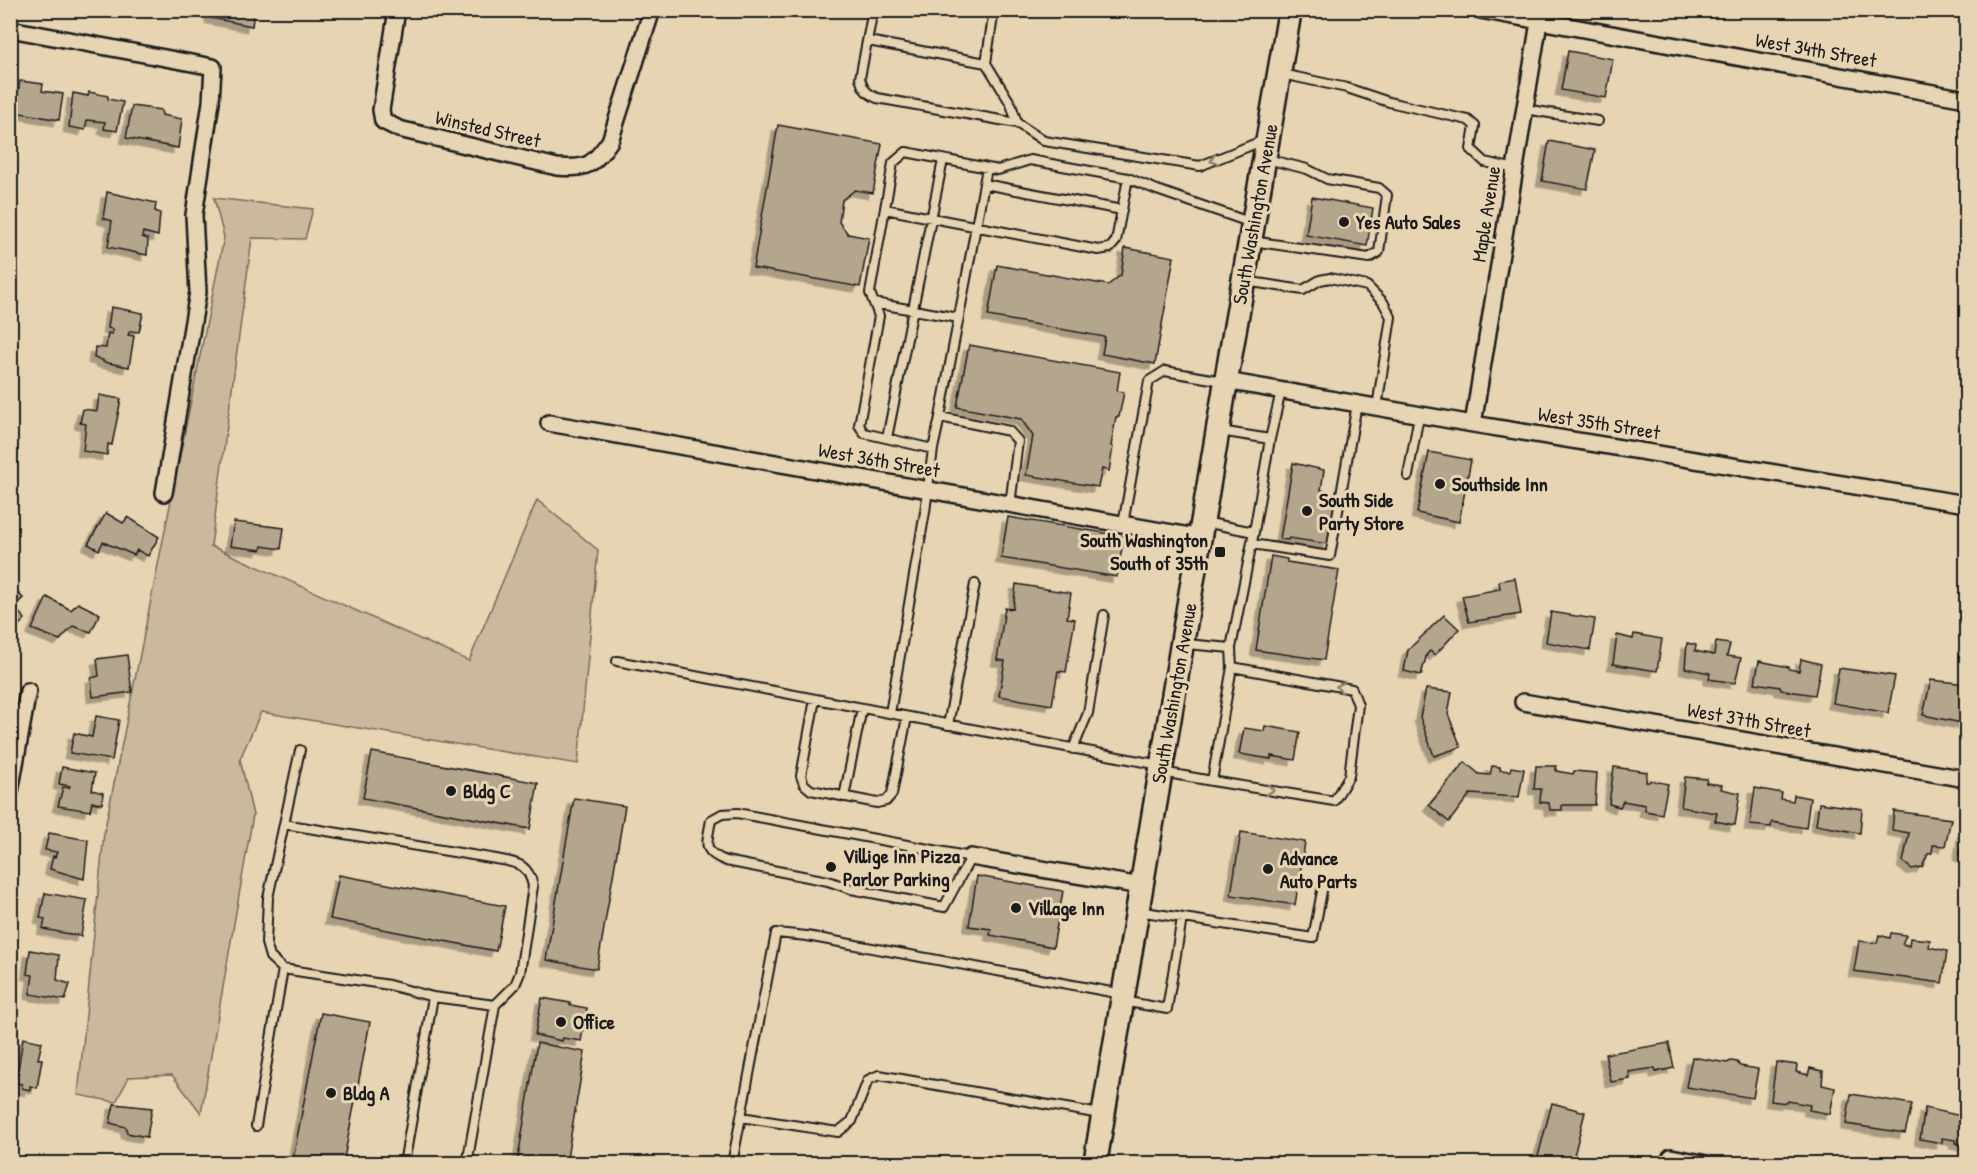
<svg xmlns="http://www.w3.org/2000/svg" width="1977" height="1174" font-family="'Patrick Hand',sans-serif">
	<defs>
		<filter id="shadow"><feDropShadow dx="-5.5" dy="5.5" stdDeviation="0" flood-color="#0004"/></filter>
	</defs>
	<rect width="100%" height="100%" fill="#e7d4b2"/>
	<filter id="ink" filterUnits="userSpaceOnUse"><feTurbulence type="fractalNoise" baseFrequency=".0167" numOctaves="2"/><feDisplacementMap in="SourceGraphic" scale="12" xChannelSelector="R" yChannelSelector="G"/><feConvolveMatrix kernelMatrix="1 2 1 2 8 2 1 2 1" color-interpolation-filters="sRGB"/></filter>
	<g filter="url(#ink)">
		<path fill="#cab99d" stroke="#736a5c" stroke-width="1.5" d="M214,198l99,11 -8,30 -53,-1 -41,308 258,115 68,-161 61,50 -20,214 -317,-52 -21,47 13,56 -52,298 -29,-38 -43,2 -13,25 -38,-7 26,-262 120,-596z"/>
		<path fill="#b4a68d" stroke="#1c1c1c" stroke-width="1.5" filter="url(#shadow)" d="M211,10h43l-2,16 -41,-8z
			M1568,51l45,8 -7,39 -45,-8z
			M20,81l23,3 -1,7 21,3 -4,26 -44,-8z
			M89,92l19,4v3l15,3 -6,29 -13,-2 1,-7 -18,-2 -2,10 -16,-3 4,-34 15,3z
			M132,106l29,4 1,5 20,4 -4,29 -52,-10z
			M778,125l104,19 -9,49 -18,-3 -13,10 -3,22 9,12 21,4 -9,49 -107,-19z
			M1549,141l46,9 -8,39 -45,-8z
			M107,192l49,11 -1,8 5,2 -2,23 -15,-4 -1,5 6,2 -1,16 -39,-8 4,-26 -9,-3z
			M1312,197l61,11 -6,38 -61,-11z
			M1125,248l49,9 -19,107 -53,-10 3,-17 -117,-21 9,-51 111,20 13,-10z
			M111,307l32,6 -4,19 -9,-1 -2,4 6,1 -5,31 -26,-5v-2l-9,-2 1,-11 11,1 2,-15 4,1v-5l-4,-1z
			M969,345l151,27 -3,19 7,1 -5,25h-3l-5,29 2,1 -4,24 -7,-2 -4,18 -72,-12 7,-39 -12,-17 -64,-12z
			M99,395l22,4 -9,46 -4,-1 -1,11 -24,-4 3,-27 -6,-1 3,-14 14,2z
			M1429,452l42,8 -12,62 -42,-9z
			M1293,463l31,7 -3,20 5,1v4l10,2 -8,47 -39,-6 -1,2 -8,-1z
			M106,513l17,10 5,-6 31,20 -11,19 -11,-6 -3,5 -31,-13 -4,8 -11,-6z
			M1008,517l116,19 -7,41 -116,-19z
			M234,522l50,6 -3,21 -19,-3 -1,4 -31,-4z
			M1271,556l16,3v3l52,8 -15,90 -68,-10z
			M1515,578l6,36 -52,8 -7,-26 38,-7 -1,-8z
			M1016,584l55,9 -4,25 8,1 -9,53 -8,-1 -6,34 -53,-9 6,-35 -8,-1 8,-52 8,1z
			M10,585l13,13 -9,9 11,12 -14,14z
			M47,597l24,13 7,-7 22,11 -9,18 -18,-6 -13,14 -28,-11z
			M1551,612l44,7 -5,31 -44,-8z
			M1444,615l15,14 -24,26 -5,-4 -3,3 -6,21 -17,-4 4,-21z
			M1634,634l28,5 -5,32 -44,-7 4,-29 16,4z
			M1716,642l14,2 -3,12 14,2 -6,25 -26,-4 1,-6 -25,-5 2,-25 9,2 -1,6 19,4z
			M127,655l5,37 -39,5 -2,-19 8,-2 -2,-17z
			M1801,659l20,5 -6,31 -34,-5 -1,-3 -25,-4 4,-22 30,6v2l10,2z
			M1839,668l56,8 -7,37 -55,-10z
			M1931,680l35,4v40l-43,-9z
			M1426,689l26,3 -4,22 13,33 -27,9 -14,-39z
			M96,716l23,4 -7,40 -42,-7 4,-20 18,4z
			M1265,726l35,6 -5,28 -24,-4v3l-32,-5 5,-26 20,3z
			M372,752l166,31 -8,46 -167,-31z
			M1465,762l14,12 11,1 2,-9 8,1v3l10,1 1,-4 13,2 -5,28 -49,-3 -21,28 -20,-17z
			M1536,766h20v5l17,3 1,-3 23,2 -2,32h-33v5h-12l-1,-7 -9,-1 1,-13h-7z
			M62,767l33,6 -3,17 11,3 -1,11 -10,-2 -2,9 -32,-5 5,-19 6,1 1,-2 -11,-2z
			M1614,767l33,5 -1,10h3l1,-2 18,4 -6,30 -17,-3v-6l-22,-4 -3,6 -11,-3z
			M1685,777l22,2 -1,4 16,2 -1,4 19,4 -5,32 -20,-4 2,-8 -36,-6z
			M1755,788l27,5 -1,6 12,2 1,-6 16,3 -4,30 -34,-6 -1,5 -21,-2z
			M574,798l51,8 -28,163 -51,-9z
			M1819,803l43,6 -2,24 -44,-8z
			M1894,811l57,8 -6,27 -12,-1 -1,8 -4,1 -6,13 -10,2 -9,-7 6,-29 -17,-3z
			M1241,832l64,10 -10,63 -64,-10z
			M1963,832h3v25l-7,-2z
			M49,833l39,7 -4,39 -34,-10 3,-13 2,1 2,-5 -12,-2z
			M339,875l166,31 -9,45 -166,-32z
			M977,876l86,15 -10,56 -63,-12 1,-6 -22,-3z
			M45,893l42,7 -6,36 -38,-7 2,-10 -5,-1z
			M1891,933l15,2 -4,9 7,2 1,-8 20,2 -1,7 18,4 -5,32 -88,-12 5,-30 18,2 2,-8 11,3z
			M30,950l29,5 -2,25 13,4 -5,16 -35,-6 3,-19 -6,-1z
			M542,998l28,5v2l17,3 -6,33 -18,-3 -1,3 -27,-6z
			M321,1013l49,9 -27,142h-51z
			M23,1038l19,4 -4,17h4l-5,29 -7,-2v4l-8,-2v-4l-6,-1z
			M537,1043l48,9 -19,112h-49z
			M1669,1043l5,25 -18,4 -1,-4 -26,4 1,7 -19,3 -6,-28z
			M1692,1057l35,6 4,-2 6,1 3,4 18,3 -5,29 -67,-11z
			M1776,1062l21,3 -1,7 12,3 2,-7 13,3 -1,14 13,3 -5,26 -21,-4 1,-5 -22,-4 -2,2 -15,-2z
			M1851,1094l61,10 -7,29 -59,-9z
			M1552,1103l33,9 -13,52h-36z
			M114,1104l38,4 -5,29 -20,-4 -1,-6 -16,-4z
			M1925,1108l41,9v29l-11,-3 1,-3 -14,-2v5l-22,-4z"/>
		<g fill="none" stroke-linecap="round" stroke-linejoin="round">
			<defs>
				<path id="service" d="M873,10l-13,68c3,11 6,15 17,20l140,25 -6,-19 -25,-41 8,-53
					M982,10l11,3
					M868,41l118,22
					M1282,74l65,14 42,14 79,18 7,6 -4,23 14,13 30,7
					M1525,109l73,12
					M1017,123l27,18 156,25 64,-26
					M984,184l138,26
					M885,209l213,41 12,-2 6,-7 12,-63
					M1252,241l117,17 10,-6 8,-57 -8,-7 -52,-9 -20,-10 -40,-10
					M1245,281l58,9 17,-10 10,-2 37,8 16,16 8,15 -14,90
					M874,303l85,15
					M940,417l47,-249
					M1220,431l50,8
					M887,438l56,-278
					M933,449l7,-32 69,14 9,10 -8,64
					M1408,476l11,-61
					M1204,522l50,10 -23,116
					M1123,524l26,-143 16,-10 58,10
					M1254,532l16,-93 11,-48
					M1252,544l78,12 27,-152
					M617,661l543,104
					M815,699l-14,77 3,8 7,6 66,13 9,-2 6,-7 15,-77
					M890,713l35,-201 8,-63 -69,-16 -5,-8 20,-109 -9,-23 23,-130 13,-11 92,18 32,-10 98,18 29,12 95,33
					M948,725l27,-141
					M1073,749l15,-36 16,-98
					M1162,772l50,9 20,-114 -1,-19 -45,-4
					M1212,781l122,20 15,-25 9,-71 -6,-16 -120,-22
					M844,797l18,-89
					M737,813l234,44 -27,50 -93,-18 -23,-8 -102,-20c-25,-10 -19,-17 -15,-41l11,-6z
					M284,824l212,35c21,4 32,4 37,27l-13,87 -5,12 -20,20 -62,-8 -44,-12 -106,-16 -13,-12 -4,-14 2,-45 32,-148
					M1138,911l175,27 11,-57
					M1123,1001l44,8 15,-91
					M741,1117l97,15 14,-11 16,-41 11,-5 221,39
					M256,1126l27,-157
					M404,1164l29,-167
					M467,1164l28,-159
					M732,1164l44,-231 31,3 315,58"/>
				<path id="minor" d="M397,10l-16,100 2,11 16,8 158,38c31,2 35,-1 53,-26l42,-131
					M1480,10l486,89
					M10,29l203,38 -2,35 -17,113 4,77 -34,201
					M1226,381l247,43 493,80
					M549,423l652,115
					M1473,424l68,-414
					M1523,702l443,77
					M10,792l18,-101
					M971,857l170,29
					M1671,1157l36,7"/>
				<path id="primary" d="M1095,1164l131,-783 64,-371"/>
			</defs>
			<use href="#service" stroke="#1c1c1c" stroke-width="12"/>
			<use href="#minor" stroke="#1c1c1c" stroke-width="20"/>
			<use href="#primary" stroke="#1c1c1c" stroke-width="27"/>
			<use href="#service" stroke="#e7d4b2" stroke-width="8"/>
			<use href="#minor" stroke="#e7d4b2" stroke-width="15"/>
			<use href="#primary" stroke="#e7d4b2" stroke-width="22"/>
		</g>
		<defs><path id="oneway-chevron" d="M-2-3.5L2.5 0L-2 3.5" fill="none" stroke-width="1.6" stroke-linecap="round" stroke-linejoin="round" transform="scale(1.5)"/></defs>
		<g stroke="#8c816e">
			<use href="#oneway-chevron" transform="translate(1214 160) rotate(158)"/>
			<use href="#oneway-chevron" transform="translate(1340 687) rotate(-170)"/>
			<use href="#oneway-chevron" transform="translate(1270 790) rotate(10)"/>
		</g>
	</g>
	<g fill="#1c1c1c" stroke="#e7d4b2" stroke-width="2">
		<circle cx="1344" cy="222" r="6"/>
		<circle cx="1440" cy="484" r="6"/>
		<circle cx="1307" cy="511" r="6"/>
		<rect x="1214" y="546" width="12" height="12" rx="3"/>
		<circle cx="451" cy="791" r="6"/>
		<circle cx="831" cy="867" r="6"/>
		<circle cx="1268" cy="869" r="6"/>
		<circle cx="1016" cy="908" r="6"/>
		<circle cx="561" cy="1022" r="6"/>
		<circle cx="331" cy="1093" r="6"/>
	</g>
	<g text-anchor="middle" stroke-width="6" stroke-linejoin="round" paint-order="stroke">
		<g font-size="20" fill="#1c1c1c" stroke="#e7d4b2">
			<text transform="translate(1816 50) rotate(10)" y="7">West 34th Street</text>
			<text transform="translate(488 129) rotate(13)" y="7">Winsted Street</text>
			<text transform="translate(1255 214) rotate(-80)" y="7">South Washington Avenue</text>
			<text transform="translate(1486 214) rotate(-81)" y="7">Maple Avenue</text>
			<text transform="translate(1599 423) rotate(9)" y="7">West 35th Street</text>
			<text transform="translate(879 460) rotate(10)" y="7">West 36th Street</text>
			<text transform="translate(1174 693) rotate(-80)" y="7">South Washington Avenue</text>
			<text transform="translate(1749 720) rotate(10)" y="7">West 37th Street</text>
		</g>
		<g font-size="20" font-weight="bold" fill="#1c1c1c" stroke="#e7d4b2" text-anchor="start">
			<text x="1356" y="229">Yes Auto Sales</text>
			<text x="1452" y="491">Southside Inn</text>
			<text x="1319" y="507">South Side<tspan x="1319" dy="23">Party Store</tspan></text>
			<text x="1208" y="547" text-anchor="end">South Washington<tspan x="1208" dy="23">South of 35th</tspan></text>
			<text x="463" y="798">Bldg C</text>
			<text x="843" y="863">Villige Inn Pizza<tspan x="843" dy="23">Parlor Parking</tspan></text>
			<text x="1280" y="865">Advance<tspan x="1280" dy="23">Auto Parts</tspan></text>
			<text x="1028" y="915">Village Inn</text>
			<text x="573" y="1029">Office</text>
			<text x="343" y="1100">Bldg A</text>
		</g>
	</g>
	<rect width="1977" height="1174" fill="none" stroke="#e7d4b2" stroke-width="36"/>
	<rect x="18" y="18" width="1941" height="1138" fill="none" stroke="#1c1c1c" stroke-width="2" filter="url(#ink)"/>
</svg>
